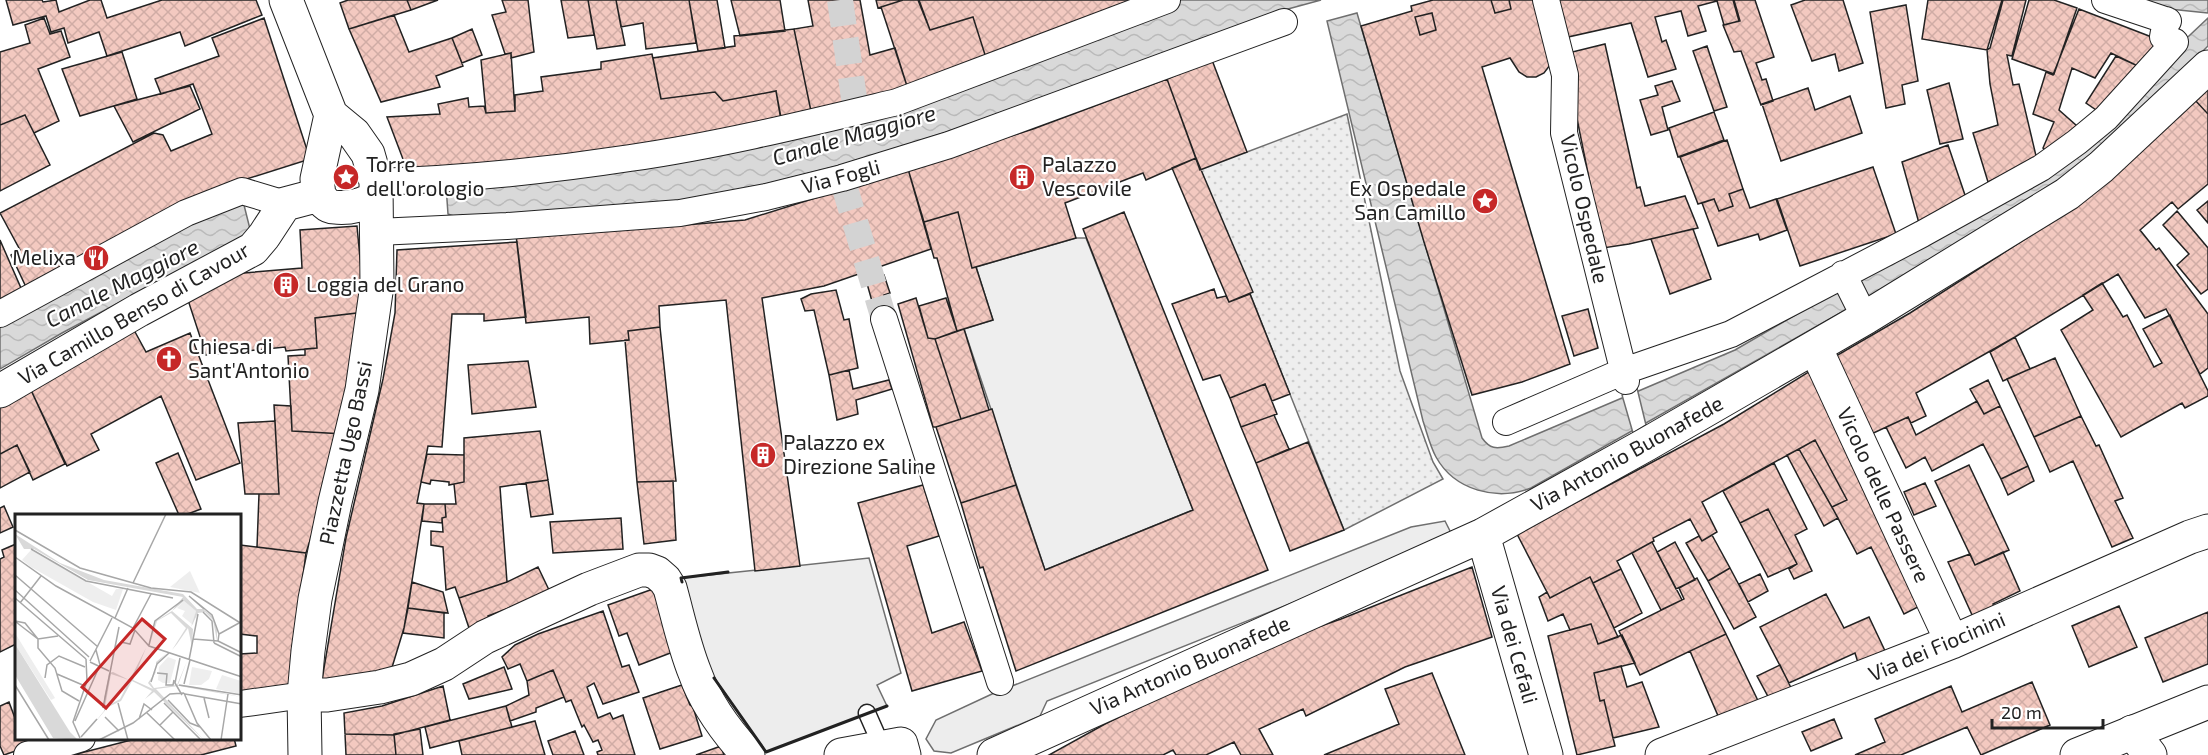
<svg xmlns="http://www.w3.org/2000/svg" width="2208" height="755" font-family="'Exo 2',sans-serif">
	<defs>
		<pattern id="park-dots" width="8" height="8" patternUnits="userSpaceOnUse" patternTransform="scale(1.5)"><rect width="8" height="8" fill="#eee"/><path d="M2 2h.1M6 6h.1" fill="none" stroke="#ccc" stroke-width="1.8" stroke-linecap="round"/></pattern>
		<pattern id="water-waves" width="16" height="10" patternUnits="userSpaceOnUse" patternTransform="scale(1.5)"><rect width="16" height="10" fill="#d9d9d9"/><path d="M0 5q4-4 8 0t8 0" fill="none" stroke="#bababa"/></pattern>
		<pattern id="building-cross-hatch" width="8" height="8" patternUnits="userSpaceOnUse" patternTransform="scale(1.5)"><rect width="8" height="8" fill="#f3c9c0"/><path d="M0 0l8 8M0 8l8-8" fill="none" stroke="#d0aca5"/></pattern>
	</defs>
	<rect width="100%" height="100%" fill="#fff"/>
	<path fill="#eee" stroke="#6f6f6f" stroke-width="1.5" d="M1076,238h10l107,272 -148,60 -81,-241 29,-9 -17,-53z"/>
	<path fill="url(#park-dots)" stroke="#6f6f6f" stroke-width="1.5" d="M1347,114l53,257 33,91 10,17 -99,51 -148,-372 51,-6z"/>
	<path fill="#ededed" stroke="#6f6f6f" stroke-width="1.5" d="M1445,521l7,14 -20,12 -385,154 -7,15 -89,37 -17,-2 -8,-12 10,-19 56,-26 419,-167z
		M869,558l32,115 -24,12 10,21 -121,46 -58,-83 -27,-91z"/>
	<path fill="url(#water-waves)" stroke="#6f6f6f" stroke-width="1.5" d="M1181,0h140l-44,12 -327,119 -101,32 -142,36 -242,21 -17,-6 -2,-28 153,-18 509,-138z
		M2143,0h65v13l-39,-4z
		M1357,13l125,425c8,11 14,11 27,8l226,-96 315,-183 158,-149v28l-92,90 -40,34 -211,129 -334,189c-34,13 -76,3 -95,-31 -6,-11 -9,-24 -13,-36l-96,-400z
		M239,201l5,4 6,24 -4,6 -184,98 -62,36v-46l134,-74z"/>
	<path fill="#fff" stroke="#6f6f6f" stroke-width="1.5" d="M1637,388l9,37 -13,8 -11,-38z"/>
	<path fill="url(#building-cross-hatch)" stroke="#222" stroke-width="1.5" d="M6,0h36l1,2 13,-2 3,12 31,-12h11l6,18 55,-18h94l6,15 -77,31 -5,-14 -73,24 -8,-24 -31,11 -4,-15 -13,4 -5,-16 -33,9z
		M348,0h59l4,10 -62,19 -9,-26z
		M407,0h31l-27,10z
		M502,0h26l6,52 -23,6v-5l-6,1 -13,-39 14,-3z
		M561,0h27l6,35 -26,3z
		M588,0h28l9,45 -28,4z
		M616,0h73l7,43 -50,6 -3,-26 -22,4z
		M689,0h28l8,48 -27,3z
		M731,0h49l5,31 -45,5z
		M808,0h52l10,55 25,-7 12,38 -95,30 -18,-87 19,-3z
		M876,0h27l-25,8z
		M903,0h15l12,30 43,-13 14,44 -80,25 -26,-79z
		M919,0h220l-152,61 -14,-44 -43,13z
		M1433,0h107l10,65 -6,8 -8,4h-9l-8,-5 -9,-14 -28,9 88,297 -48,18 -50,13 -48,-153 -63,-216 51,-15 -1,-5z
		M1491,0h18l2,9 -16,4z
		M1550,0h183l6,21 -15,4 -7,-24 -19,5 8,25 -18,5 -7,-25 -26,6 7,25 4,-2 10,29 -28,8 -17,-54 -72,16z
		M1734,0h21l19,57 -18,6 6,17 4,-1 7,22 -12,4 -20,-54 -7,1 -11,-27 17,-4z
		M1805,0h38l20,63 -24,8 -4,-17 -23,7 -21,-56z
		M1928,0h74l-15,50 -65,-11z
		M2003,0h23l-14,56 -5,-1 6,30 6,-1 18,76 -49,22 -15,-49 25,-8 -8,-41 -3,-34 3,-2z
		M2029,0h25l23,8 -23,66 -42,-15z
		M1906,5l12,76 -16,4 3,19 -19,4 -16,-96z
		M2079,9l83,32 -14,30 -37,-18 -16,25 -23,-10 -13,42 18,16 -30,26 -4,-4 11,-26 -21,-8 13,-42 7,3z
		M1432,13l4,17 -16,5 -5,-18z
		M394,15l15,37 43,-14 11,28 -27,10 4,11 -59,15 -32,-73z
		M44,18l6,16 11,-3 9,26 -32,12 21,52 -25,12 -9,-18 -25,10v-73l30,-9 -5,-18z
		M264,18l46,141 -95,30 -189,98 -15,-32 9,-5 -20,-37 154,-80 9,2 8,16 41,-17 -19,-50 -32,10 -6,-15 64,-23 -7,-18z
		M472,29l10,26 -20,8 -10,-25z
		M794,29l18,87 -30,7 -6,-32 -53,10 -8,-9 -54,7 -8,-41 82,-12 -1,-10z
		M1605,44l32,144 3,-1 5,19 40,-10 13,32 -69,16 -26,4 -39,-194z
		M1707,46l20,61 -13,4 -21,-60z
		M122,52l15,47 -57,17 -18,-47z
		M511,53l4,58 -29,2 -5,-53z
		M652,54l9,45 54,-7 8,9 53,-10 6,35 -373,49 -22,-58 53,-3 -2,-10 30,-6 1,9 15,-1 2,7 29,-2v-16l28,-4 -2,-14 60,-8v-7z
		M2116,56l22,10 -33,50 -19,-13z
		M1212,60l35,92 -47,18 -33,-91z
		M1167,79l29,79 -50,22 -3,-7 -78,30 11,35 -104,30 -14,-56 -34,10 -16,-53 125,-40z
		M1672,81l8,20 -18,6 6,23 -17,5 -11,-35 18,-5 -3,-9z
		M1949,83l14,56 -23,5 -13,-54z
		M190,86l10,23 -67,33 -19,-36z
		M2208,86v28l-14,-15z
		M1808,88l7,22 35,-14 12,37 -81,28 -19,-57z
		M2194,99l14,15v70l-30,25 -6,-7 -32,28 16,20 3,-2 49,66v54l-8,6 -34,-65 -21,9 -27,-44 -103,63 -99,56 10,23 -15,7 -3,-6 -41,19 -38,-76 81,-47 137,-88z
		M1714,112l10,28 -46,17 -9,-29z
		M25,115l25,50 -50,26v-66z
		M1727,140l16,49 -14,5 4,12 -14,5 -5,-12 -16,5 -18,-47z
		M1948,145l19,56 -47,26 -18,-65z
		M1196,158l57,134 -24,10 -57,-134z
		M1873,167l23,67 -96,32 -23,-67z
		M908,169l23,80 -107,37 -62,12 38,268 -45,5 -29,-271 -67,6 1,21 -32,4 1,9 -39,4 -1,-27 -63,6 -10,-88 127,-12 6,5 96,-8z
		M1743,189l7,19 26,-9 11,31 -27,10 -2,-6 -40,12 -16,-43 12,-4 5,12 14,-5 -4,-12z
		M2208,201v22l-11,-13z
		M2177,211l31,37v41l-7,5 -24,-29 12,-11 -26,-29z
		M958,212l14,56 4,-1 17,53 -36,11 -20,-73h-3l-10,-36z
		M1124,212l144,358 -252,101 -33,-104 -3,1 -19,-65 55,-18 29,85 148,-60 -110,-281z
		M357,226l8,86 -50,6 2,30 -31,3 -1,-4 -79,8 -19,-58 45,-23 70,-6 -2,-38z
		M1693,229l18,50 -41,15 -19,-55z
		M0,240l24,55 -24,11z
		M517,242l9,75 -42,4v-7h-32l-10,133 -14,-1 -11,57 7,1 -12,77 -8,47 -14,46 -69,12 25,-148 37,-159 12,-66 2,-63z
		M884,275l6,18 -6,2 6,19 -13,5 -11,-39z
		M2102,283l21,34 4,-2 27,52 8,-4 -19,-34 27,-14 38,76v5l-23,12 -3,-5 -61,34 -60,-107 32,-20 -10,-15z
		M1214,289l3,9 9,-2 3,6 21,-8 40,100 -18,7 -7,-17 -35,14 -10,-23 -17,5 -31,-76z
		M836,290l8,30 5,-1 9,49 -29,7 -15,-65 -9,1 -4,-12 10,-5z
		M916,298l12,40 7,1 26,80 -25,8h-3l-35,-123z
		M946,298l11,33 -22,8 -7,-1 -9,-32z
		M1588,309l10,39 -24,8 -12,-40z
		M365,312l-21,122 -52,-3 -4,-75 17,-1v-6l12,-1 -2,-30z
		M660,327l16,154 -39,1 -12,-142h4l-1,-9z
		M964,329l25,81 -28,9 -26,-80z
		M134,330l12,22 44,-19 50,130 -44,17 -35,-84 -70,38 8,16 -32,16 -37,-78z
		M2015,337l15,32 -27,12 -13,-29z
		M2055,358l26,58 -47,21 -27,-58z
		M528,361l8,46 -64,7 -4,-49z
		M1815,368l111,235 -22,11 -33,-67 -14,7 -25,-47 15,-7 -32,-60 -113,62 15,30 -15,9 -12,-22 -37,19 1,3 -2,1 -35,19 4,8 -28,14 -3,-6 -40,21 -33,-64 207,-110z
		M849,370l4,19 36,-9 3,9 -36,11 2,14 -21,6 -8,-45z
		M1988,380l12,26 -16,8 -14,-25z
		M1265,384l12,30 -36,13 -11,-29z
		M30,388l35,76 -32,16 -16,-35 -17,9v-49z
		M1977,401l7,13 16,-8 28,60 -27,13 -18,-35 -51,27 -7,-14 -19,11 -20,-41 22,-10 8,18z
		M274,405l17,1 1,25 52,3 -38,119 -49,-6 2,-53h20z
		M992,409l24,76 -55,18 -25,-76z
		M1274,415l15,34 -33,14 -15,-36z
		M2081,416l15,30 3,-1 24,53 -8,3 18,37 -21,9 -39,-86 -23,11 -16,-35z
		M275,421l4,73h-34l-7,-71z
		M540,431l8,49 -48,7 7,95 -48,16 -4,-11 -9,3 -3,-43 -12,-2v-14l12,1 -1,-14 4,-1 -1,-13h11l-2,-20 10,-2v-44z
		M1815,440l32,60 -15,7 -33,-58z
		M1308,442l36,88 -54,21 -34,-88z
		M17,445l13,27 -30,16v-34z
		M1799,449l39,69 -14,8 -37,-71z
		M178,453l23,56 -16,6h-6l-23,-52z
		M427,454l37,1v27l-15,3v-3l-18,-2 -1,4 -9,-2z
		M1774,463l33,66 -12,6 17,36 -18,8 -5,-10 8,-5 -29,-55 -28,14 -17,-32z
		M1969,465l40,85 -34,15 -40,-84z
		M2028,466l6,15 -26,14 -7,-16z
		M548,480l5,34 -22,3 -5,-34z
		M673,481l3,59 -32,4 -7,-62z
		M1925,483l11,23 -22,9 -10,-23z
		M923,485l16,51 -32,10 25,87 32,-11 18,49 -70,20 -54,-188z
		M424,504h21l1,13 -4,1v5l-20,-2z
		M4,506l9,21 -13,6v-25z
		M1768,509l29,55 -29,13 -28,-54z
		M621,518l2,31 -70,4 -3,-31z
		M1712,535l18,33 -22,13 -22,-38 13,-7 3,5z
		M1652,542l30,58 -21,10 -29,-57z
		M1675,542l20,38 -19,9 -19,-37z
		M16,544v100l-16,8v-93l4,-2 -2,-7z
		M240,545l66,8 -18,137 -48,5v-41l17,-1v-17l-17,-2z
		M2003,552l17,39 -27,13 2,3 -22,10 -25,-55 22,-8 5,11z
		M538,567l12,25 -62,24 1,3 -19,12 -11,-33 48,-16z
		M1472,567l20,70 -87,30 -99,49 -3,-7 -44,20 14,26h-32l-7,-13 -28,13h-30l-3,-5 -10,5h-114l56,-31 164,-80 72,-25z
		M1730,568l26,49 -22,12 -26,-48z
		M1621,569l21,44 -28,15 -21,-45z
		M1760,574l8,17 -20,11 -9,-18z
		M1590,577l28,60 -20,7 -7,-20 -21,6 -7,-16 -15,7 -9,-24 8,-5 3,6z
		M1697,578l29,56 -86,41 -21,-44 65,-32 -5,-11z
		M412,582l31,10 5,21 -40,-5z
		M653,589l20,63 -34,13 -12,-32 -8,3 -11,-31z
		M1826,594l18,34 25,-11 18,38 -28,11 -4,-13 -66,30 -29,-56z
		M2119,606l18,41 -48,20 -17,-41z
		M408,608l36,5v25l-41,-5z
		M603,611l19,56 7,-2 10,27 -36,12 -9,-21 -7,4 11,31 12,-5 3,6 10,-4 12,40h-37l-1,-3 5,-2 -4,-10 -5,2 -9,-17 -2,2 -11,-27 -5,2 -13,-32 -26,11 -7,-17 -12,5 -6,-12 13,-12 23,-11z
		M2208,612v52l-45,18 -18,-44z
		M1591,624l7,20 24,-9 13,28 -41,10 6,28 4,-1 11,46 -38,9 -29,-119z
		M1726,634l35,73 -42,11 -29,-67z
		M1780,665l14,29 -23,8 -14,-26z
		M1621,666l6,21 15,-5 17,45 -46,11 -9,-38 -4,1 -6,-28z
		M504,667l8,22 -43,10 -6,-15z
		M553,670l11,27 -28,11v4l-26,9 -4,-15 23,-11 -2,-14z
		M1432,673l33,82h-141l75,-31 -14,-35z
		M2032,682l18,43 -69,30 -14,-28 -66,28h-46l30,-13 -10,-23 76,-33 11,26z
		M682,685l8,20 3,2 9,29 -42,13 -17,-51z
		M443,686l7,34 -56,15 -49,-1 -1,-21 38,-7z
		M9,702l7,19v17h8l3,9 -23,8 -4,-9v-40z
		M506,706l6,21 -82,21 -5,-21z
		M1834,719l8,19 -31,13 -9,-19z
		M535,721l10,34h-83l-3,-14z
		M420,729l3,26h-27l-2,-21z
		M575,731l9,24h-31l-5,-14z
		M345,734l49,1 2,20h-50z
		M139,738h95l2,8 -35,9h-128z
		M721,746l3,9h-28z"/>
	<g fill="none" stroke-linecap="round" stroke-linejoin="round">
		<path stroke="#d3d3d3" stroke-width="26" stroke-dasharray="26 13" stroke-linecap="butt" d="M840,0l16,112
			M844,185l40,134"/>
		<defs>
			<path id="service" d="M867,713l15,34"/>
			<path id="pedestrian" d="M1546,0l19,75 -1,58 62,248
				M2105,0l63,21
				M376,182c85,-3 170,-11 254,-24 90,-13 179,-35 267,-56l270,-102
				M377,232l130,-6 173,-13 86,-16 76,-19 107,-33 335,-123
				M1843,274l22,44
				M0,314l186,-101 56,-22 43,13
				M884,319l116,363
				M1506,422l118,-51 107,-37 191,-100 119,-66 36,-26 29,-24 69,-76 -12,-5 3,-17
				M240,704l64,-9
				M27,755l55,-17"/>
			<path id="minor" d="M286,0l45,115 23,19 14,20 8,28 1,103 -15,105 -27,112 -20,97 -7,52 -4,44 1,60
				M319,195l-2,-16 14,-64
				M319,195c4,6 8,12 15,12 14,2 33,-2 42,-12
				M1815,347l137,295
				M0,391l139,-81 114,-61 11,-13 21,-32 34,-9
				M1483,535l63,220
				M304,695h23l53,-8 31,-8 33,-15 41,-27 104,-48 50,-19h10l8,3 8,7 5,8c8,29 14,58 25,85 11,31 31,58 53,82
				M2132,732l18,23
				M841,755l60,-11 3,11
				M994,755l489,-220 164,-91 218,-126 202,-124 34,-27 107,-100
				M1662,755l290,-113 238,-105 18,-6"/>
			<path id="tertiary" d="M2077,755l131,-53"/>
		</defs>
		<use href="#service" stroke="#222" stroke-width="19"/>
		<use href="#pedestrian" stroke="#222" stroke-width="28"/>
		<use href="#minor" stroke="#222" stroke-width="35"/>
		<use href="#tertiary" stroke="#222" stroke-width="35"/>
		<use href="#service" stroke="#fff" stroke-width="16"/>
		<use href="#pedestrian" stroke="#fff" stroke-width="26"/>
		<use href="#minor" stroke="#fff" stroke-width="33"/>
		<use href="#tertiary" stroke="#fff" stroke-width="33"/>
		<path stroke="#222" stroke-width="3" d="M682,582l-1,-4 47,-6
			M714,678l52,74 121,-46"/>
	</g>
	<defs>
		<symbol id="sight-disc" viewBox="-11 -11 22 22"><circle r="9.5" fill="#c62828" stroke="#fff"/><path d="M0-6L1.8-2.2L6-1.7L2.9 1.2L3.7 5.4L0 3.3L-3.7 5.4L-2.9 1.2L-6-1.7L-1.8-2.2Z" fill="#fff"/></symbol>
		<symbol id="building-disc" viewBox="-11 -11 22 22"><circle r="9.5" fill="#c62828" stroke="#fff"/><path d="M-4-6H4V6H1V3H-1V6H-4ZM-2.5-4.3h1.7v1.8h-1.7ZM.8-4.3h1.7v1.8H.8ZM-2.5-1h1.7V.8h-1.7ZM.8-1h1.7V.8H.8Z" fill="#fff"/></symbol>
		<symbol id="restaurant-disc" viewBox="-11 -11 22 22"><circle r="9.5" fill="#c62828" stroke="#fff"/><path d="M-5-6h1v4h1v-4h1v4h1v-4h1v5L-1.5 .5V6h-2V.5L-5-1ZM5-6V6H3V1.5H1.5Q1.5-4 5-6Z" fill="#fff"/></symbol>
		<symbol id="church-disc" viewBox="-11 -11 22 22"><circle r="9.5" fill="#c62828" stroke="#fff"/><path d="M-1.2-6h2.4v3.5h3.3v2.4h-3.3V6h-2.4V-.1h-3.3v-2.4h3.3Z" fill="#fff"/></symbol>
	</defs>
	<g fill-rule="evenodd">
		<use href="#sight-disc" x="331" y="162" width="30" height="30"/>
		<use href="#building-disc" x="1007" y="162" width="30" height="30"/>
		<use href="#sight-disc" x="1470" y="186" width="30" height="30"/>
		<use href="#restaurant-disc" x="81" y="243" width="30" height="30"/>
		<use href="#building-disc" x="271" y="270" width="30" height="30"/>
		<use href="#church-disc" x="154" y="344" width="30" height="30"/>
		<use href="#building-disc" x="748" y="440" width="30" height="30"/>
	</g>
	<g text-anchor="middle" stroke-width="4.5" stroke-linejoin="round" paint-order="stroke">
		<g font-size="21" fill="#222" stroke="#fff" text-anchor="start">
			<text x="366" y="172">Torre<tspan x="366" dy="24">dell'orologio</tspan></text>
			<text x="1042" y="172">Palazzo<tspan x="1042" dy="24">Vescovile</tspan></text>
			<text x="1466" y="196" text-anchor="end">Ex Ospedale<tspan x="1466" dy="24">San Camillo</tspan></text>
			<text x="76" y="265" text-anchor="end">Melixa</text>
			<text x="306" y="292">Loggia del Grano</text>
			<text x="188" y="354">Chiesa di<tspan x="188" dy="24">Sant'Antonio</tspan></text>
			<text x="783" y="450">Palazzo ex<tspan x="783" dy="24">Direzione Saline</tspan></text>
		</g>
		<g font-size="21" fill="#222" stroke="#fff">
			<text transform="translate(841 177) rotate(-15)" y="7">Via Fogli</text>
			<text transform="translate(1584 209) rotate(77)" y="7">Vicolo Ospedale</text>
			<text transform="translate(134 314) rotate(-30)" y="7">Via Camillo Benso di Cavour</text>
			<text transform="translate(346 453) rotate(-78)" y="7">Piazzetta Ugo Bassi</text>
			<text transform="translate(1627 454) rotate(-29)" y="7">Via Antonio Buonafede</text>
			<text transform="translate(1883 495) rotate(65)" y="7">Vicolo delle Passere</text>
			<text transform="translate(1514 645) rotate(74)" y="7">Via dei Cefali</text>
			<text transform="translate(1937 647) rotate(-23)" y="7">Via dei Fiocinini</text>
			<text transform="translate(1190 666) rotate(-24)" y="7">Via Antonio Buonafede</text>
		</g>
		<g font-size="22" font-style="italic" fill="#222" stroke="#fff">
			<text transform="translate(854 135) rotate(-16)" y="8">Canale Maggiore</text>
			<text transform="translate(122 283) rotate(-27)" y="8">Canale Maggiore</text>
		</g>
	</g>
	<g transform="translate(15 514)">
		<rect width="226" height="226" fill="#fff"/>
		<path d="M175,57l10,22 -30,-6zM0,119l40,65 -4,2 -36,-56z" fill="#eee"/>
		<path d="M16,36l81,46 4,-7h7l-7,21 -23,-8 -62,-35 -9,-7zM169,87l12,10 -3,14 -11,-9 3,-5 -8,-3zM153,143l8,3 -6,23h-7l-5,-3 1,-13zM177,153l20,4 -3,8 -8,6h-12zM207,161l19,6v13l-25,-5z" fill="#eee"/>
		<path d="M0,20l45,29 44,17 79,14 14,15h6l9,7 5,14v11l-4,-21 -8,-8 -7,1 -7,14 5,-16 -12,-10 -12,10 21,18 -1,18 -4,-19 -11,16 -5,6 14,-22 -15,-15 -14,8 -6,20 5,-20 16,-10 11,-14 -95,-17 -54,-31h-10zM0,130l55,88 8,8 -25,-2 -38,-63zM131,134l-13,32 20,9 -5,-6 8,-12v-9l11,-9 -11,11v8l-6,10 4,6 23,-3 10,-24 -9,24 16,2 47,10 -62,-11 -23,3 48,51 -50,-48 -9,7 7,-8 -20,-10 -11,20 -13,6 -26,31 22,-27v-13l5,-25 4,-1 16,8 -18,-6 -6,33 15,-8z" fill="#d9d9d9"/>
		<path fill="none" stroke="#a7a7a7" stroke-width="1.5" d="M0,16l65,38 71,20 40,4 51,32M16,35l55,32 87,17M0,43l41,29 77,42 16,18 93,31M0,61l83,72M118,69l33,-69M0,76l74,67M174,82l23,19 7,19M174,82l15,13M0,84l71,61M5,89l21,-27M188,98l9,9 2,22M100,104l13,-30M0,107l10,2 13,16v9l17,20 7,23 17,10M1,108l22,17 20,-3M118,114l18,-34M178,125l25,2M203,127l1,-7 20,-11M203,127l24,12M199,129l28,14M134,131l6,-24 28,-21M101,133l5,-5 9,2 5,-14M165,144l-5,25 7,12M174,146l9,-46M75,147l22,-43M75,148l19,9M142,159l10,1 -1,11h7l1,-5M42,160l28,12M30,164l2,-13 12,-9 26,11M136,168l6,-18 12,-11M169,170l6,-24M0,171l34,55M164,171l63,10M169,179l13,30 14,17M170,180l57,10M189,184l5,20M153,186l22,23 10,4M103,189l10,37M149,189l36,36M88,194l16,-81M132,199l28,27M90,203l14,14M124,205l5,-15 8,6M60,207l25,-56 -4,-15M145,211l13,-13M66,223l16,-18M65,224l-7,-16 14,-41 -1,-22M84,226l34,-17 37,-29 14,-1M206,226l7,-46"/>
		<path fill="#c62828" fill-opacity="0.15" stroke="#c62828" stroke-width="3" d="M127,105l23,20 -59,69 -24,-21z"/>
		<rect width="226" height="226" fill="none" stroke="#222" stroke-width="3"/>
	</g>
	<path d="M1992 719v9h111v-9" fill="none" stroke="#222222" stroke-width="3"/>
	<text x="2001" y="719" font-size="18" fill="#222222" stroke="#ffffff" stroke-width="4.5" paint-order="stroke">20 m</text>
</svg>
